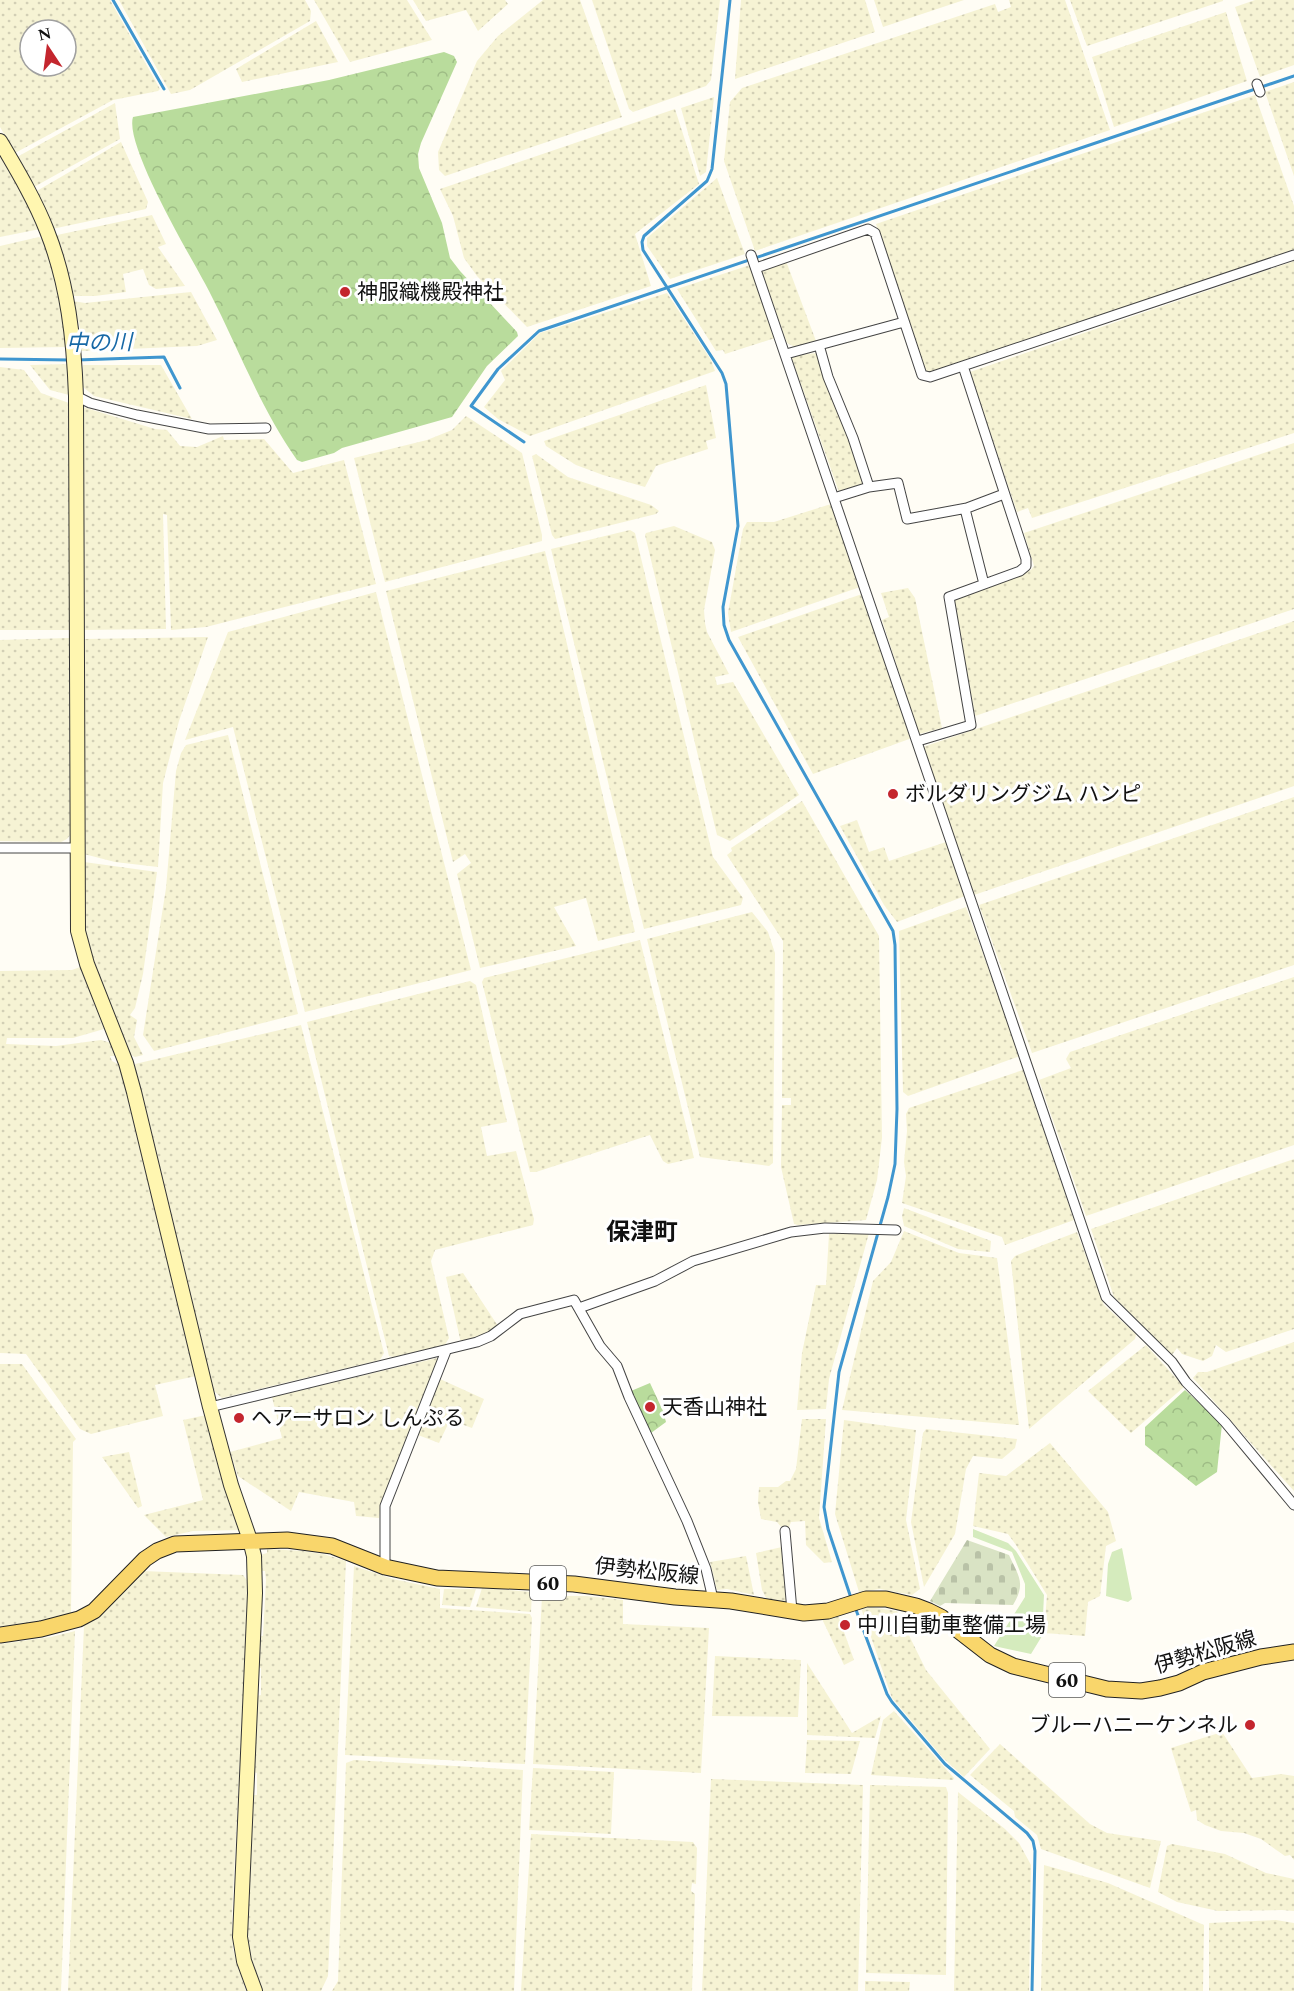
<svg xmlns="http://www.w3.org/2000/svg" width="1294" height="1991" font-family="Spectral,'Noto Sans JP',serif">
	<defs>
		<pattern id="farmland-dots" width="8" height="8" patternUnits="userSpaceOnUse" patternTransform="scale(1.5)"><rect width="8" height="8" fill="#f6f3d4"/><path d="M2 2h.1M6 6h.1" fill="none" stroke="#d2cfb5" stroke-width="1.8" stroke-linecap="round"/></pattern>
		<pattern id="forest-crowns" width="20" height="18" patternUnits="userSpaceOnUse" patternTransform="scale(1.5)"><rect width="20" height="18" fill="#b9dc9c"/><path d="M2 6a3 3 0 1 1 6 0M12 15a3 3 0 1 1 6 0" fill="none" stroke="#9ebc85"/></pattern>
		<pattern id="cemetery-stones" width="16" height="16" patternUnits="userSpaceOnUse" patternTransform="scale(1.5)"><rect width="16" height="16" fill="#d9e3c4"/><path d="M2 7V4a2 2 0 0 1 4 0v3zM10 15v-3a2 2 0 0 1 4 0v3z" fill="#b9c2a7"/></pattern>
	</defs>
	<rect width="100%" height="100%" fill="#fffdf5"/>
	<path fill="url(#farmland-dots)" fill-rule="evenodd" d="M0,0h110l50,89 -2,2 -45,9 -98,53 -15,-26zM30,30h36v36h-36z
		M119,0h186l6,11 -1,10 -120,69 -19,4z
		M314,0h93l25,40 -82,22z
		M413,0h92l3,4 -30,27 -12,-21 -40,11z
		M543,0h37l42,117 -177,59 -6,-6 -1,-18 39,-91 21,-25z
		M592,0h128l-9,80 -5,6 -73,26 -4,-3z
		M741,0h124l10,32 -140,47z
		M874,0h90l-81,27z
		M1009,0h56l45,130 -355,121 -31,-90 6,-59 12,-14 253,-84 3,8 13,-5z
		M1070,0h153v1l-136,45z
		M1255,0h39v65l-34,12 -25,-70z
		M1226,12l21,69 -133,46 -22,-70z
		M316,21l22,41 -96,20 -6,-13z
		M1294,82v94l-29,-84z
		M1255,95l39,111v44l-362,123 -8,-3 -48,-146z
		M714,97l-8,75 -6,4 -19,-68z
		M115,103l5,36 -86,48 -17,-30z
		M675,109l24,75 -64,50 16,52 -124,41 -50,-51 -13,-18 -11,-42 -13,-27z
		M121,142l27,60 -2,7 -94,20 -17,-37z
		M0,155l24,40 16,34 -40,8z
		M717,178l28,76 -75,25 -23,-33v-8z
		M152,215l14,29 -8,3 27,39 -29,3 -7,-4 -6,-16 -20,5 3,18 -31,4h-21l-3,-3 -15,-56 1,-2z
		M39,237l5,4 16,54 8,52 -68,1v-102z
		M786,261l30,80 -21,6 -8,-4 -26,-73z
		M1294,261v172l-262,85 -4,-10 -11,4 -47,-140z
		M750,265l25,73 -50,16 -2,-4 -7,1 -39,-62z
		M191,292l26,48 -20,6 -116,5 -1,-23 -7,-27 12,2z
		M667,293l44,67 4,11 -185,65 -32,-17 -14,-12 21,-27 -4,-9 39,-38z
		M817,353l48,126 -2,6 -24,7 -48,-136z
		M69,364v31l-19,-5 -20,-25z
		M83,365h78l31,54 -98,-23 -11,-9z
		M0,367l24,3 17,23 28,10 1,227h-70z
		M706,385l10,53 -10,3 2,8 -52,17 -11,21 -42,-12 -27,-10 -30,-19 -2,-5z
		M83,407l72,22 12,1 13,16 17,1 26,-11 1,4 40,-1 29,34 51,-13 32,124 -170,43 -35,3 -4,-115 -4,-1 3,115 -83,1z
		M466,416l56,37 20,82v6l-157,41 -31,-124 73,-18 25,-10z
		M1294,443v166l-319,107 -21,-116 77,-30 3,-4 -10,-33z
		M536,454l32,23 83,28 8,6 -3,3 -101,25 -3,-4 -20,-79z
		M831,504l29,83 -129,45 -3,-19 15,-84 4,-7h27z
		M674,526l38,16 3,8 -11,60 1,13 2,9 22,42 -14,3 2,8 16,-3 66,113 -69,46 -13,-6 -72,-300 1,-2z
		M630,530l5,3 78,324 30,41 -2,7 -97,24 -93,-380z
		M545,551l90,381 -37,9 -12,-43 -32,9 22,39 -96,22 -23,-94 14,-11 -6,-9 -12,8 -67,-271z
		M908,588l7,10 27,130 -23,6 -37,-114 7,-3 -8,-24z
		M376,592l95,378 -166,42 -72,-285 -48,13 43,-108z
		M862,594l50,144 -99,36 -75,-137z
		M1294,621v165l-320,109 -51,-148z
		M208,637l-29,84 -16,62 -5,84 -43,-5 -31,-8v-215z
		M69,638l2,196 -4,5 -6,3 -61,-1v-201z
		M228,735l70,279 -144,37 -11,-16 23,-147 10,-117 5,-18 5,-8z
		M1294,797v168l-262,88 -53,-148z
		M802,801l77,135 3,202 -5,42 -11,40 -68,5 -4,-1 -13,-57 1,-62h9v-7h-9l1,-157 -56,-86 5,-4 -1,-3z
		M857,820l12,32 15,-5 5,14 57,-19 19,54 -68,26 -13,-17 -44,-79z
		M84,862l73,10 -14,102 -8,34 -5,7 7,5 -3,17 9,18 -8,2 -7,-3 -41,-108 -4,-33z
		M966,907l54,149 -112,40 -5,-4 -4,-161z
		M752,912l16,20 7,21 -2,210 -4,3 -69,-9 -53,-218z
		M640,940l54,218 -26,6 -5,-3 -13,-26 -114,37h-6l-48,-190 2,-4z
		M80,967l24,62 -31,9h-66l-1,6 50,2 45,-6 10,3 5,13h-6l2,5 8,4 76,311 -41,9 8,31 -72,18 -11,-5 -54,-75 -26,-1v-382l72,-1z
		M1294,977v168l-208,71 -47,-136 32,-12 -5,-9 4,-7z
		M470,981l6,4 31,137 -26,5 6,29 29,-5 18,68 -1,6 -98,25 -4,11 18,77 -4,7 -51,12 -5,-1 -82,-334z
		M301,1025l83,328 -4,7 -158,38 -7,-6 -4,-9 -78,-315 2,-4z
		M1023,1070l51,150 -69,25 -3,-8 -100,-34 4,-27 -2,-14 3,-31 -1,-17 3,-6z
		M1294,1159v170l-68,23 -10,-7 -4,11 -9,5 -21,-7 -5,-6 -5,7 -58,-58 -23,-68z
		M904,1208l87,33 -1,11 -32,-3 -54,-23 -2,-10z
		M904,1231l55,22 38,5 22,167 -177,-15 31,-129 18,-19z
		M1077,1232l27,73 32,29 -1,5 -106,90 -18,-168 4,-5z
		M869,1233l-40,146 -3,30 -29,1 5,-57 14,-68h10l3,-51z
		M463,1273l35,53 -14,9 -23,8 -15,-66z
		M1294,1342v149l-101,-113 5,-6h9z
		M1146,1345l38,42 -53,46 -43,-42z
		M437,1358l2,3 -58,142 -2,15 -23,-2 -2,-14 -55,-10 -8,19 -53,-35 -8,-24 52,-14 -10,-41z
		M0,1364h22l54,75 -3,3 -2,172 -9,3 -62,10z
		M440,1379l44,20 -12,29 -22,-8 -11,23 -21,-8z
		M206,1415l34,115 -47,1 -27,6 -22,-22 59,-15 -20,-80z
		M802,1419h24l-7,99 13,44 -8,1 -18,-18 -1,-24 -14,1 -2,5 -7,1 -5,-6 -16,-3 -3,-17 1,-15h19l8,-6h4l6,-12z
		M844,1420l72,10 -10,90 14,69 -8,6 -32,-6 -21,3 -24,-78z
		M926,1429l91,10 -2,9 -13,11 -29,-3 -7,13 -11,65 -31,53 -13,-65 12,-89z
		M1050,1443l58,69 8,29 -10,5 -6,50 -12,6 -3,34 -41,-3 3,-38 -31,-50 -8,-11 -35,-8 6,-53 27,3z
		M129,1452l13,54 -4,2 -36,-51z
		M782,1547l6,56 -22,-5 -4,-8 -6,-37z
		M267,1549l36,2 20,3 23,7 -18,415 -7,15h-60l-10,-29 -4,-18 5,-149h5v-22l-4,-1 4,-76 4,-1v-27l-4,-1 1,-31h5l3,-56 -1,-9h-3l-2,-16 7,-2z
		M746,1556l8,39 -27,-6 -10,1 -7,-28z
		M354,1566l39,13 47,10v19l90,6 2,4 -7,146 -180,-9z
		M142,1571l101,4 6,8 -17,332 1,34 13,42h-178l16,-365 19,-15z
		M482,1588l50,4 -1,20 -55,-5z
		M444,1589h32l-6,18 -28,-2z
		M542,1596h44l37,4v24l86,4 -8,145 -168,-9z
		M869,1607l28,4 29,59 64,79 -26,28 -21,-19 -51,-60 -31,-90z
		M838,1615l16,45 -10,5 -22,-46z
		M75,1631l-14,360h-61v-347l51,-7z
		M715,1656l86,4 -3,57 -86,-1z
		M807,1663l45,70 29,-17 -6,22 -68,-3z
		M894,1711l60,67 -1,2 -82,-5 12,-55z
		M1222,1732l30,46 29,-4 13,2v84l-4,-5 -5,1 -24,-17 -17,-6 -23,-2 -16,-6 -8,-5 -1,-10 -5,2 -20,-64z
		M807,1740l53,1 -9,33 -46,-1z
		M1000,1744l90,80 17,9 54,8 -11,47 -109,-39 -4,-14 -22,-18 -1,-6 -44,-36z
		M354,1760l169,10 -9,221h-182l6,-10 8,-218z
		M533,1768l81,4 -3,62 -82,-4z
		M711,1779l152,6 -5,206h-156z
		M870,1785l76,2 2,6 -2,182 -80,-2z
		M958,1792l47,37 14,14 12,22 -2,126h-75z
		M531,1834l162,8 4,6 -1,36 -4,-1 -1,8 4,3 -3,97h-171z
		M1172,1844l53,10 41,19 28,6v32l-12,-1 -64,1 -41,-9 -19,-10 9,-46z
		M1044,1865l64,18 96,42 -1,66h-162z
		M1276,1920l18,3v68h-85v-68z
		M865,1981l45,1 -1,9h-44z"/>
	<path fill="#d5ebbd" d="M973,1529l35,14 8,8 28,44 -2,41 -11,18 -37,-8 31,-49v-13l-13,-32 -39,-15z
		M1122,1548l10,51 -4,3 -22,-6 2,-32 4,-12z"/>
	<path fill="url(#forest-crowns)" d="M444,52l10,4 3,6 -36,81 -3,11 1,14 23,55 8,35 10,13 57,61 1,4 -31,30 -35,51 -110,31 -8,5 -32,9 -5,-2c-37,-52 -59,-113 -88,-169 -16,-31 -85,-145 -76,-174l196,-37z
		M650,1383l13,28 3,11 -15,11 -20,-42z
		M1185,1390l37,34 -5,48 -21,14 -51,-41v-18z"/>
	<path fill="url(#cemetery-stones)" d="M967,1540l42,15c10,22 17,28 4,50l-68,-2 -5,3 -10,-5z"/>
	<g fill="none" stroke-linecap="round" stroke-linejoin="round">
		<path stroke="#3f96cf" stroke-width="3" d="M113,0l51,89
			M730,0l-18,169 -5,12 -63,55 -2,6 1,8 79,123 4,11 12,142 -15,81 1,18 5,15 164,291 2,14 2,164 -2,55 -7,33 -49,175 -15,135 4,22 23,69
			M0,359l70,1
			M77,360l87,-3 16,31
			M524,442l-53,-36 27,-37 41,-38 755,-255
			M855,1607l32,87 5,8 53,62 82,69 6,8 2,10 -3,140"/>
		<defs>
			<path id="street" d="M1257,84l3,8
				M751,255l355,1042 66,65 14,20 39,40 69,83
				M756,268l112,-39 7,4 47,142 8,2 364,-122
				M819,345l9,32 25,61 16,49 -35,11
				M786,354l118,-32
				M76,396l14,7 47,12 72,14 57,-1
				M869,487l29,-4 9,36 60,-11 37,-14
				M965,509l19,75
				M918,741l53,-16 -22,-128 71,-26 6,-5v-7l-63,-193
				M0,848h77
				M579,1308l76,-27 38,-20 98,-29 34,-4 71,2
				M210,1407l267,-65 14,-6 29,-22 54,-14 26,46 17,20 12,31 58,124 19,48 7,30
				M785,1531l7,80
				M385,1567v-61l61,-155"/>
			<path id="secondary" d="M0,141c17,29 35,59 47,90 21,53 27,109 29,165l2,535 9,33 39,99 8,29 76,315 21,78 19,55 4,16 1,37 -15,344 4,24 11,30"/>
			<path id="primary" d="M0,1635l41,-6 38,-10 15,-8 51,-52 12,-8 18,-7 112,-4 45,6 53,21 52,11 137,6 101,13 56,4 73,12 24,-2 38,-12h20l30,7 13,5 12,6 49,38 23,11 94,23 34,2 19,-3 19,-5 24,-11 58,-15 33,-5"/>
		</defs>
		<use href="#street" stroke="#444" stroke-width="11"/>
		<use href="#secondary" stroke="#333" stroke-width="16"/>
		<use href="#primary" stroke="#222" stroke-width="17"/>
		<use href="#street" stroke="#fff" stroke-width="9"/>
		<use href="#secondary" stroke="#fff6b0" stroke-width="14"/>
		<use href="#primary" stroke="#f9d66b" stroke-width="15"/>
	</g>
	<g fill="#c4262e" stroke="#fff" stroke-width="2">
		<circle cx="345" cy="292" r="6"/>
		<circle cx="893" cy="794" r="6"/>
		<circle cx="650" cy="1407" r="6"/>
		<circle cx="239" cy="1418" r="6"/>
		<circle cx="845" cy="1625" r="6"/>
		<circle cx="1250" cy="1725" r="6"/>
	</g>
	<g text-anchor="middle" stroke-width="6" stroke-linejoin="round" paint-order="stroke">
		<g fill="#fff" stroke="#585858" stroke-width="1.5">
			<rect x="530" y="1566" width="36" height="34" rx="4.5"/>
			<rect x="1049" y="1663" width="36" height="34" rx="4.5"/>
		</g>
		<g font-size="20" font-weight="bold" fill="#111">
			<text x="548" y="1590">60</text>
			<text x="1067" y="1687">60</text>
		</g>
		<g font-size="21" fill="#111" stroke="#fff" text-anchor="start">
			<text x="357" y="299">神服織機殿神社</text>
			<text x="905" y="801">ボルダリングジム ハンピ</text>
			<text x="662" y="1414">天香山神社</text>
			<text x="251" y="1425">ヘアーサロン しんぷる</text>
			<text x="857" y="1632">中川自動車整備工場</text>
			<text x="1238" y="1732" text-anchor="end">ブルーハニーケンネル</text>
		</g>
		<g font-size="21" fill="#111" stroke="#fff">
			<text transform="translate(647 1571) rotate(6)" y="7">伊勢松阪線</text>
			<text transform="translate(1205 1652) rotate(-16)" y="7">伊勢松阪線</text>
		</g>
		<g font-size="22" font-style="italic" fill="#1768a6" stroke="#fff">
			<text transform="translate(99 342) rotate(-1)" y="8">中の川</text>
		</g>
		<g font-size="24" font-weight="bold" fill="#111" stroke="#fff">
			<text x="642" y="1240">保津町</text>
		</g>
	</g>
	<g transform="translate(48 48) rotate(347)"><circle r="28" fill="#ffffff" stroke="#a0a0a0" stroke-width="1.5"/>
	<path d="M0-4.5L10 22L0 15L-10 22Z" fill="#c4262e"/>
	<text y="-9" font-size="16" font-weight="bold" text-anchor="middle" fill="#111111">N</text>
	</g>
</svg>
